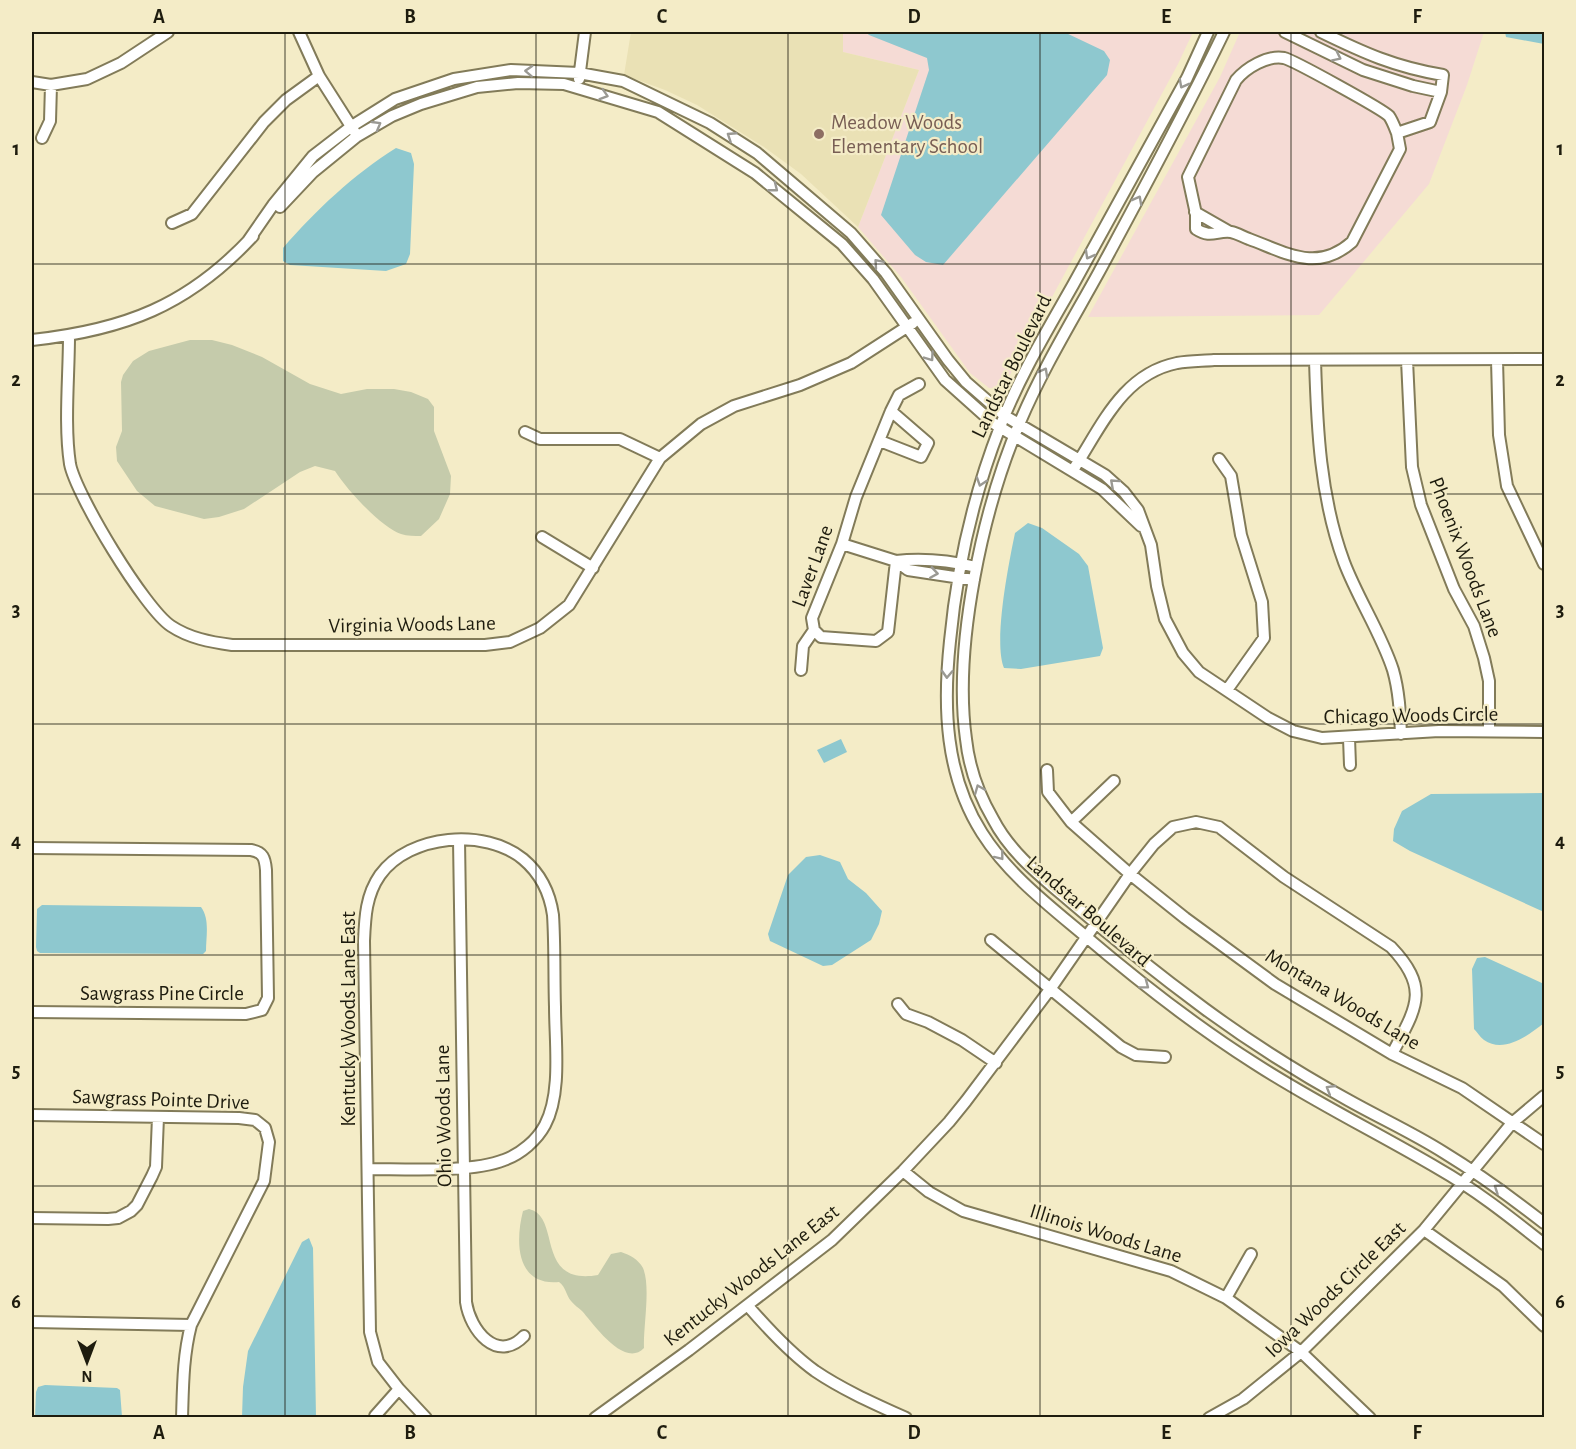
<svg xmlns="http://www.w3.org/2000/svg" width="1576" height="1449" font-family="'Alegreya Sans',sans-serif">
	<rect width="100%" height="100%" fill="#f4ecc7"/>
	<path fill="#f5dbd5" d="M843,32h350l-15,32 -173,320 -6,4h-10l-19,-15 -69,-96 -43,-50 61,-157 -76,-18z
		M1240,32h244l-17,53 -38,99 -110,131 -231,2 132,-240z"/>
	<path fill="#eae1b5" d="M631,32h212v20l76,18 -61,157 -57,-53 -37,-27 -67,-42 -32,-15 -41,-15z"/>
	<path fill="#c5cbab" d="M190,340h22l20,5 30,12 48,27 31,10 26,-5h27l17,3 17,7 6,8v24l17,45 -1,18 -11,25 -18,17c-6,0 -14,0 -20,-2 -20,-7 -54,-44 -66,-63l-20,-5 -15,6 -56,37 -25,8 -15,2 -49,-13 -18,-15 -20,-30 -1,-14 6,-16 -1,-49 2,-7 10,-14 16,-10z
		M529,1209c33,7 5,77 69,66l13,-21 10,-2c9,3 17,7 22,16 8,19 0,59 1,80 -20,21 -51,-25 -62,-37 -3,-3 -8,-6 -11,-10 -5,-6 -5,-14 -12,-19 -43,4 -44,-40 -36,-71z"/>
	<path fill="#8ec8cf" d="M866,32h198l40,19 6,9 -3,15 -164,190 -17,-3 -11,-7 -34,-40 48,-145 -2,-12 -58,-23z
		M1505,32h39v12l-38,-7z
		M396,148l15,5 3,11 -4,90 -4,10 -20,7 -96,-6 -7,-4v-13c32,-37 71,-74 113,-100z
		M1028,523l14,5 37,26 9,12 15,82 -3,8 -79,13 -17,-1c-11,-26 5,-106 11,-135z
		M841,739l6,13 -23,11 -7,-13z
		M1544,793v119l-134,-61 -17,-10 1,-12 8,-18 29,-17z
		M820,855l20,7 8,17 18,14 16,18 -3,13 -8,16 -39,25 -9,1 -53,-25 -2,-7 20,-59 18,-18z
		M42,905l159,2c9,12 5,29 5,44l-3,3 -163,-1 -3,-2 -1,-4 1,-38z
		M1485,957l59,27v39c-15,12 -40,31 -60,17 -4,-3 -7,-8 -10,-11l-2,-60 5,-11z
		M309,1238l4,10 3,169h-74l1,-30 5,-36 54,-109z
		M45,1385l72,3 3,2 2,27h-87l1,-25 2,-5z"/>
	<g fill="none" stroke-linecap="round" stroke-linejoin="round">
		<defs>
			<path id="minor" d="M299,32l20,44 35,55
				M1208,32l-21,46c-38,69 -76,138 -114,207 -26,46 -54,92 -73,142 -27,69 -43,141 -50,214 -7,66 -5,134 32,192 26,41 65,71 102,102 54,46 110,90 170,128 60,39 124,70 185,106 37,21 72,49 105,75
				M1224,32c-39,81 -82,160 -125,240 -27,49 -57,98 -79,150 -37,86 -67,224 -54,317 3,28 13,56 27,80 18,35 50,59 79,84 43,37 87,72 133,106 45,33 94,64 143,91 32,18 65,33 95,52 36,22 69,46 101,71
				M1285,32l78,38 50,16 28,6
				M1321,32c43,21 74,35 122,43l-2,17 -11,30 -33,11 3,16 -48,93c-35,31 -65,11 -103,-3 -6,-2 -12,-6 -18,-7 -14,-2 -20,7 -35,-3v-15l-8,-37 48,-97c10,-12 31,-25 48,-22 9,2 98,51 105,58 3,4 6,12 8,17
				M579,79l6,-47
				M32,82l19,3 36,-6 34,-16 47,-31
				M42,138l8,-17 1,-36
				M280,207l33,-35 43,-35 36,-21 29,-12 56,-17 41,-4 46,1 94,28 97,61 87,71 31,35 72,101 48,43 109,66 39,37
				M1195,212l35,20
				M172,223l20,-9 72,-92 22,-22 33,-24
				M248,241l25,-36 40,-49 39,-30 43,-27 59,-20 57,-9 68,3 44,8 87,42 47,30 94,80 35,40 62,87 18,22 39,34 100,59 19,17 14,18 13,35 6,41 8,33 18,34 16,19 69,46 25,13 29,7 117,-7 105,1
				M69,336c0,40 -5,89 1,128 6,31 75,145 101,162 18,12 39,16 61,19h253l25,-3 30,-14 29,-23 91,-147 41,-34 33,-18 66,-21 51,-22 62,-40
				M32,340c92,-10 156,-34 221,-104
				M1315,360c2,68 5,137 29,202 14,37 37,71 49,108 6,21 7,42 8,64
				M1407,360l5,107 9,38 33,84 20,37 10,32 5,23v50
				M1497,360l2,75 8,51 37,78
				M525,432l15,7h80l40,19
				M880,441l41,16 7,-14 -37,-32
				M1219,459l12,17 10,59 21,67 2,36 -37,52
				M1075,467c27,-42 48,-93 102,-104 12,-2 25,-2 37,-3l330,-1
				M542,537l51,31
				M842,544l54,17 12,9 66,10
				M896,561l-8,71 -12,9 -55,-4 -7,-7 -2,-12 30,-74 14,-47 35,-86 8,-16 20,-11
				M896,561c26,-3 55,0 80,6
				M801,670l2,-24 11,-16
				M1349,738l1,27
				M1047,770l1,22 23,30 59,52 55,44 90,66 117,70 70,34 82,56
				M1071,822l43,-41
				M459,840l7,462c4,28 31,62 58,34
				M32,848l219,2c12,2 14,8 15,20l2,128 -6,12 -16,4 -214,-2
				M991,940l130,107 15,8 29,2
				M898,1004l8,10 22,8 34,18 34,23
				M32,1115l207,3 16,2 10,8 4,14 -5,39 -73,144c-8,31 -8,61 -9,93
				M368,1169c37,0 104,4 136,-9 17,-6 33,-20 41,-35 17,-32 10,-83 10,-118 -1,-30 0,-61 -2,-92 -3,-21 -12,-41 -30,-56 -38,-31 -113,-25 -143,16 -14,20 -15,42 -16,66l6,391 8,30 21,27 27,29
				M903,1171l26,21 34,19 208,60 55,27 75,54 69,66
				M32,1218l76,1 10,-1 13,-7 6,-6 15,-29 4,-9 2,-50
				M1424,1230l79,56 41,40
				M1226,1298l25,-44
				M748,1306c20,23 42,47 67,65 28,19 60,33 91,47
				M32,1322l159,3
				M375,1416l24,-27
				M595,1418l94,-68 143,-110 71,-69 46,-49 17,-21 85,-113 79,-114 24,-30 19,-17 23,-5 23,5 65,50 107,70c40,42 25,61 1,107
				M1209,1418l34,-19 58,-47 123,-122 88,-107 32,-27"/>
		</defs>
		<use href="#minor" stroke="#827b59" stroke-width="14"/>
		<use href="#minor" stroke="#fff" stroke-width="10"/>
	</g>
	<defs><path id="oneway-chevron" d="M-2-3.5L2.5 0L-2 3.5" fill="none" stroke-width="1.6" stroke-linecap="round" stroke-linejoin="round" transform="scale(1.5)"/></defs>
	<g stroke="#9a9993">
		<use href="#oneway-chevron" transform="translate(1337 57) rotate(26)"/>
		<use href="#oneway-chevron" transform="translate(529 71) rotate(-177)"/>
		<use href="#oneway-chevron" transform="translate(1183 84) rotate(118)"/>
		<use href="#oneway-chevron" transform="translate(604 95) rotate(17)"/>
		<use href="#oneway-chevron" transform="translate(377 125) rotate(-30)"/>
		<use href="#oneway-chevron" transform="translate(731 136) rotate(-147)"/>
		<use href="#oneway-chevron" transform="translate(774 188) rotate(38)"/>
		<use href="#oneway-chevron" transform="translate(1138 200) rotate(-62)"/>
		<use href="#oneway-chevron" transform="translate(1089 255) rotate(119)"/>
		<use href="#oneway-chevron" transform="translate(878 263) rotate(-131)"/>
		<use href="#oneway-chevron" transform="translate(930 357) rotate(55)"/>
		<use href="#oneway-chevron" transform="translate(1044 372) rotate(-61)"/>
		<use href="#oneway-chevron" transform="translate(981 482) rotate(108)"/>
		<use href="#oneway-chevron" transform="translate(1114 483) rotate(-138)"/>
		<use href="#oneway-chevron" transform="translate(934 573) rotate(9)"/>
		<use href="#oneway-chevron" transform="translate(947 674) rotate(92)"/>
		<use href="#oneway-chevron" transform="translate(979 789) rotate(-112)"/>
		<use href="#oneway-chevron" transform="translate(1000 856) rotate(52)"/>
		<use href="#oneway-chevron" transform="translate(1145 985) rotate(37)"/>
		<use href="#oneway-chevron" transform="translate(1330 1089) rotate(-149)"/>
		<use href="#oneway-chevron" transform="translate(1498 1188) rotate(-146)"/>
	</g>
	<path fill="none" stroke="#1e1c0e" stroke-width="1.5" stroke-opacity="0.55" d="M285,32v1386M536,32v1386M788,32v1386M1040,32v1386M1291,32v1386M32,264h1512M32,494h1512M32,724h1512M32,955h1512M32,1186h1512"/>
	<circle fill="#8d6e63" stroke="#f4ecc7" stroke-width="2" cx="819" cy="134" r="6"/>
	<g text-anchor="middle" stroke-width="4.5" stroke-linejoin="round" paint-order="stroke">
		<g font-size="21" fill="#785e54" stroke="#f4ecc7" text-anchor="start">
			<text x="831" y="129">Meadow Woods<tspan x="831" dy="24">Elementary School</tspan></text>
		</g>
		<g font-size="21" fill="#1e1c0e" stroke="#f4ecc7">
			<text transform="translate(1011 366) rotate(-64)" y="7">Landstar Boulevard</text>
			<text transform="translate(1466 557) rotate(69)" y="7">Phoenix Woods Lane</text>
			<text transform="translate(812 566) rotate(-70)" y="7">Laver Lane</text>
			<text transform="translate(412 624) rotate(-1)" y="7">Virginia Woods Lane</text>
			<text transform="translate(1411 715) rotate(-1)" y="7">Chicago Woods Circle</text>
			<text transform="translate(1089 911) rotate(41)" y="7">Landstar Boulevard</text>
			<text x="162" y="1000">Sawgrass Pine Circle</text>
			<text transform="translate(1343 999) rotate(31)" y="7">Montana Woods Lane</text>
			<text transform="translate(348 1019) rotate(-90)" y="7">Kentucky Woods Lane East</text>
			<text transform="translate(161 1099) rotate(2)" y="7">Sawgrass Pointe Drive</text>
			<text transform="translate(443 1116) rotate(-91)" y="7">Ohio Woods Lane</text>
			<text transform="translate(1106 1233) rotate(17)" y="7">Illinois Woods Lane</text>
			<text transform="translate(751 1275) rotate(-38)" y="7">Kentucky Woods Lane East</text>
			<text transform="translate(1335 1289) rotate(-44)" y="7">Iowa Woods Circle East</text>
		</g>
	</g>
	<rect width="1576" height="1449" fill="none" stroke="#f4ecc7" stroke-width="66"/>
	<g transform="translate(87 1362) rotate(180)" stroke="#f4ecc7" stroke-width="4.5" paint-order="stroke">
	<path d="M0-4.5L10 22L0 15L-10 22Z" fill="#1e1c0e"/>
	<text y="-9" font-size="16" font-weight="bold" text-anchor="middle" fill="#1e1c0e">N</text>
	</g>
	<rect x="33" y="33" width="1510" height="1383" fill="none" stroke="#1e1c0e" stroke-width="2"/>
	<g font-size="20" text-anchor="middle" font-weight="bold" fill="#1e1c0e">
		<text x="159" y="23">A</text>
		<text x="410" y="23">B</text>
		<text x="662" y="23">C</text>
		<text x="914" y="23">D</text>
		<text x="1166" y="23">E</text>
		<text x="1417" y="23">F</text>
		<text x="16" y="155">1</text>
		<text x="1560" y="155">1</text>
		<text x="16" y="386">2</text>
		<text x="1560" y="386">2</text>
		<text x="16" y="616">3</text>
		<text x="1560" y="616">3</text>
		<text x="16" y="847">4</text>
		<text x="1560" y="847">4</text>
		<text x="16" y="1077">5</text>
		<text x="1560" y="1077">5</text>
		<text x="16" y="1308">6</text>
		<text x="1560" y="1308">6</text>
		<text x="159" y="1439">A</text>
		<text x="410" y="1439">B</text>
		<text x="662" y="1439">C</text>
		<text x="914" y="1439">D</text>
		<text x="1166" y="1439">E</text>
		<text x="1417" y="1439">F</text>
	</g>
</svg>
